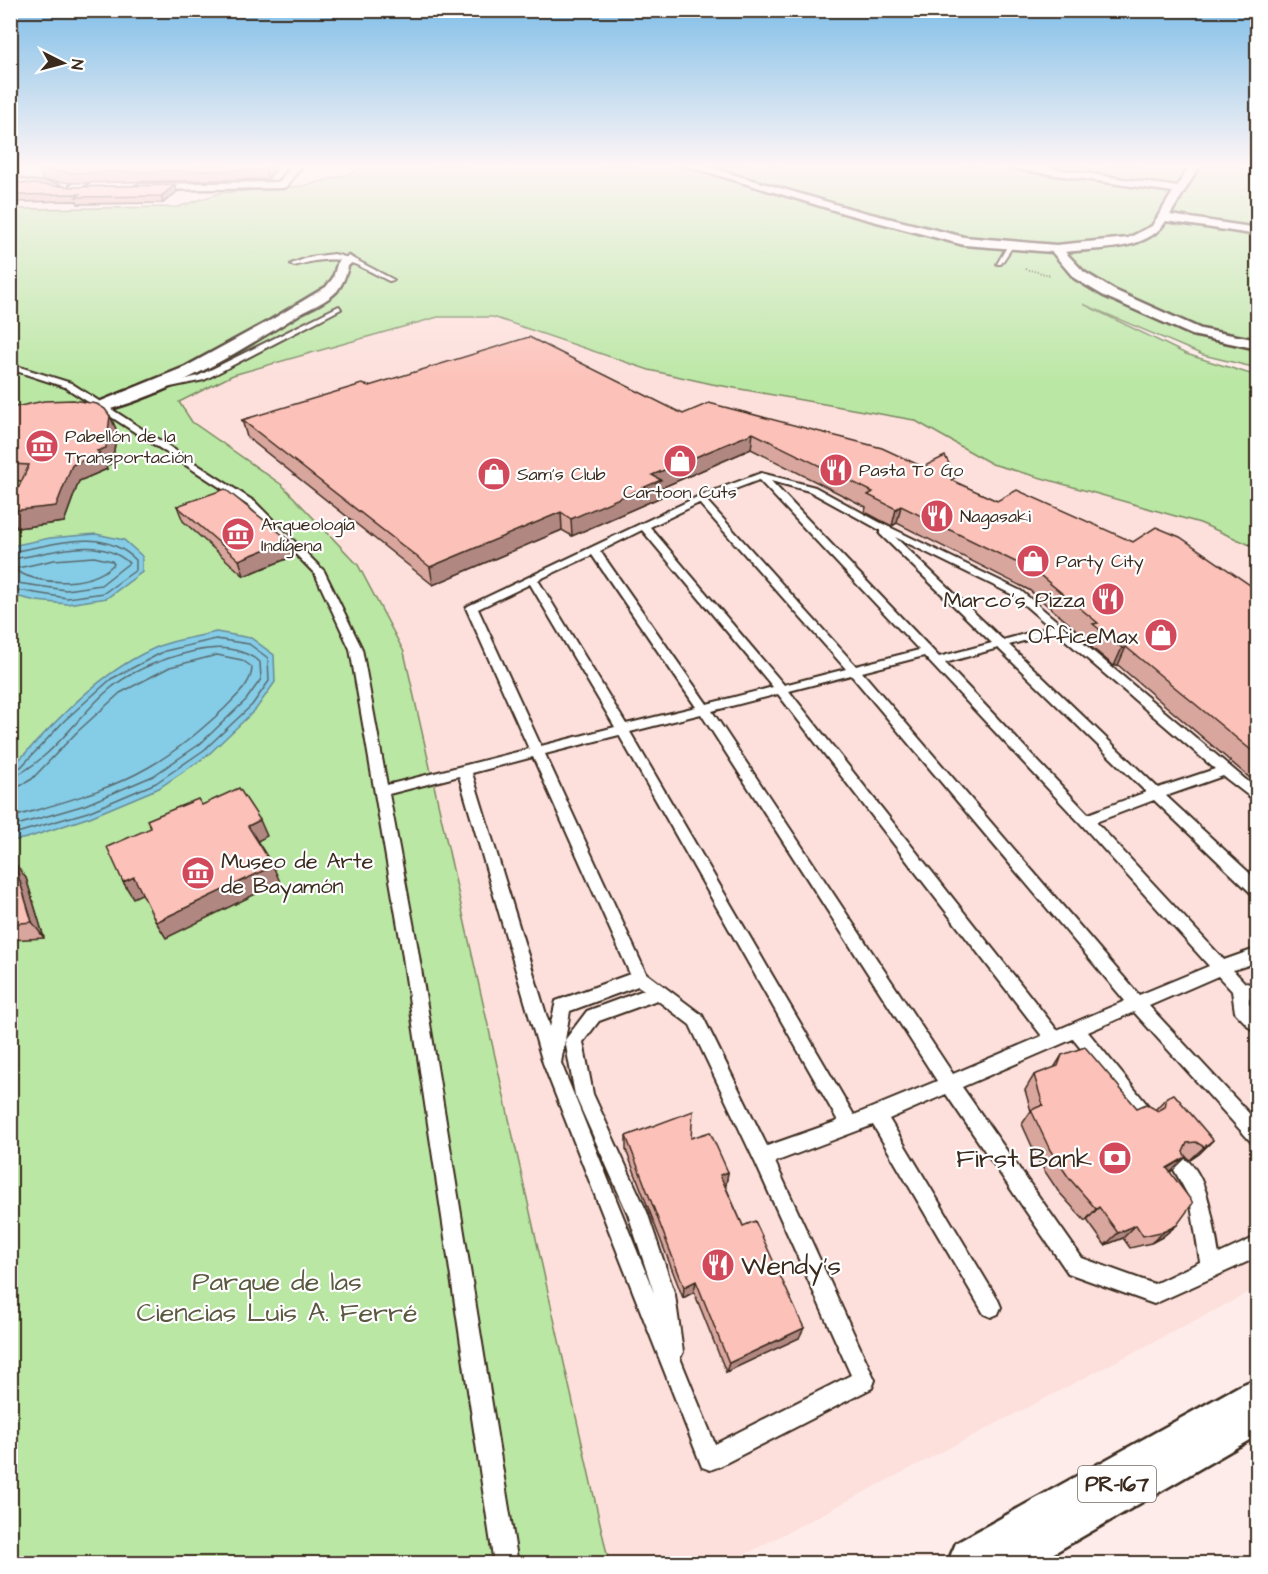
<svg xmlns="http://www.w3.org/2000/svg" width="1268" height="1574" font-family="'Architects Daughter',sans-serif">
	<rect width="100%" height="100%" fill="#feecea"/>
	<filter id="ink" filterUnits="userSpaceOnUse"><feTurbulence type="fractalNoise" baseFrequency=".0167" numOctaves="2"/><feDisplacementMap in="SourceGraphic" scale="12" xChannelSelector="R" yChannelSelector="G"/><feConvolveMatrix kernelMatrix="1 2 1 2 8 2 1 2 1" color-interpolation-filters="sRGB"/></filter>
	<g filter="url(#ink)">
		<path fill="#fddfdb" d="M438,317h55l156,53 63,14 202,36 78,44 208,59 57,25v740l-529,275h-119l-205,-911 -46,-88 -76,-79 -90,-63 -13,-20 54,-27z"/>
		<path fill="#bae7a4" stroke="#7a8861" stroke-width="1.5" d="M360,165h897v203l-54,-13 -120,-51 103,50 71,22v172l-57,-25 -208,-59 -78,-44 -202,-36 -63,-14 -156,-53h-55l-205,58 -54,27 13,20 90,63 76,80 46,87 205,911h-598l-1,-1356 13,2 155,-2 42,-14 83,-7 50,-13z"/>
		<path fill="#85cce7" stroke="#678b97" stroke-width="1.5" d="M96,534l28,6 18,16v16l-35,26 -40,6 -31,-3 -25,-6v-49l39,-8z
			M216,632l35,6 23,17 1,27 -19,27 -48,46 -49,33 -69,29 -63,21 -16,3v-76l6,-3c43,-45 85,-93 145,-117 17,-6 36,-8 54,-13z"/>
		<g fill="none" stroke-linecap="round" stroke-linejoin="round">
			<path stroke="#596b6e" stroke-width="1.5" d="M10,552c44,-6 90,-27 126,8v10l-32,23 -37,5 -57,-9
				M94,557l18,4 2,3c-23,23 -70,22 -98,7l2,-3 36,-8z
				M10,559c39,-4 86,-26 119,4l-28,22 -35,5 -56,-8
				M10,770l11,-3 44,-47 46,-41 54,-28 51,-12 33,5 19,14 1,23 -17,24 -48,45 -48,33 -68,29 -78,23
				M10,778c37,-14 66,-59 95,-85 24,-22 59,-35 90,-42 24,-5 45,-4 65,11l1,17 -15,21 -46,44 -47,32 -68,29 -75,22
				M10,787l10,-1 12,-7 45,-47 43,-39 50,-26 47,-12 25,5 10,7c0,17 -16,29 -27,41 -24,22 -48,43 -76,59 -43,25 -93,37 -139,51"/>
			<defs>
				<path id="service" d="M1256,165h2v10l-2,-1z
					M1008,245l5,1 -12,18h-4z
					M334,254l22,6 38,20 -5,1c-41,-21 -49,-28 -95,-15l-3,-2 19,-7z
					M339,306l2,3 -137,71 -43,9 -4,-2 41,-11z
					M10,364l61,19 184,119 69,69 38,78 25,136 142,-36 -63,-141 2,-2 229,-109 64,-24 54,14 64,35 142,69 237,199v13l-35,-27 -57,20 92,85v16l-5,-2 -99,-95 -58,22 128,138 34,-12v14l-25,8 12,13 13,2v14l-9,-1v6l9,9v19l-6,-2 -17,-18 -3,-21 -14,-15 -69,30 109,117v23l-6,-3 -118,-131 -46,20 62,76 3,6 -3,6 -6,3 -6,-3 -65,-81 -111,48 120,171 72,26 46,-22 -10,-63 -18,-33 2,-7 7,-2c27,11 33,71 38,97l39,-18v21l-104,47 -86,-31 -122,-179 -57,25 109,181 3,7 -3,7 -7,3 -7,-3 -111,-189 -98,37 100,218 -3,8 -154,79 -8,3 -8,-3 -159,-404 -84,-287 -70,18 28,150 101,620h-24l-93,-620 -51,-295 -35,-75 -66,-68 -184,-119 -55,-18zM759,480l160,170 -63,16 -150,-166zM771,481l38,10 71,39v4l112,109 -53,14zM699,503l147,166 -62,16 -134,-158zM642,530l131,157 -66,17 -107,-153zM895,537l118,58 37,32 -47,13zM592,555l104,152 -70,17 -88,-144zM530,584l85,143 -74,19 -63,-137zM1056,632l159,137 -57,19 -149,-143zM998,648l148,144 -58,22 -143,-151zM924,656l157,168 128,142 -70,29 -277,-323zM851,675l274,326 -68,29 -268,-339zM778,694l264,342 -89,38 -241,-363zM701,714l236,367 -83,34 -224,-383zM619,735l219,386 -71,25 -65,-131 -56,-42 -101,-219zM533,757l97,217 -74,27 -6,26 -78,-254zM638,986l6,4 -57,21 -22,29 10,55 53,119 26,79 -93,-230 9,-52zM657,1000l33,25 66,139 95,211 -136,69 -35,-86 3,-6 -8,-57 -28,-83 -54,-118 -10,-52 16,-21z"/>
				<path id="minor" d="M98,165h11l-31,25h-8v-4z
					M292,165h10l-16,22 -4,1 -142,2 -5,-3 5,-3 139,-2z
					M684,165h17l154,45 109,27 92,8 72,-7 24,-12 21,-34 -164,-24 -5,-3h27l146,22 13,-22h10l-30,50 88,13v7l-92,-14c-19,31 -69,27 -101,31l19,20 30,18 87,39 57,11v9l-66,-14 -88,-39 -30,-18 -22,-26 -88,-7 -117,-31z
					M10,175l16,6 30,3 5,3c-11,8 -38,0 -51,-5z
					M349,256l6,4 -7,6c-2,9 -5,17 -11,25 -9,10 -27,17 -39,24 -61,38 -127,79 -198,97l-8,-5 2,-3 91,-37 86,-47 55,-33 7,-9 5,-17z"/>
				<path id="primary" d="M1258,1378v57l-223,129h-88l9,-21 283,-157z"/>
			</defs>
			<use href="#service" stroke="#3b2a1e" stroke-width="4"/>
			<use href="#minor" stroke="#3b2a1e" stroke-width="5"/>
			<use href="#primary" stroke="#3b2a1e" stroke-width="5"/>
			<path stroke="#3b2a1e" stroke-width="2" stroke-dasharray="1 2" stroke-linecap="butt" d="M1025,269l25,6"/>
			<use href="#service" fill="#fff" fill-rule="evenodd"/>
			<use href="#minor" fill="#fff" fill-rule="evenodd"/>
			<use href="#primary" fill="#fff" fill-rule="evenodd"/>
		</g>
		<path fill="#d9a69e" stroke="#3b2a1e" stroke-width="1.5" d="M25,165h255l-12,14 -194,4 -31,-3 -3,-10 4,-1z
			M10,180l11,3 50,4 104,-2 2,7 -14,11 -85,1 -1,-3 -67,1z
			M369,386l314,28 272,68 42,19 136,41 124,48v194l-139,-119 -4,1 -29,-24 2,-3 -58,-49 -132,-67 -5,3 -12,-6 -15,-8 1,-5 -115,-58 -90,39v9l-89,39 -10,-6 -129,55 -186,-148 -5,-17z
			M10,408l100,8 7,15 -5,32 -6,3 1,3 -28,12 -15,41 -47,6 -7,-12v-10l12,-25 -12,-1z
			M177,506l117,50 -50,20 -61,-55z
			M10,862l16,16 18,60 -34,2z
			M1062,1055l75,53 18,2 12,-13 46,43 -14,14 -9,6 -4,-3 -16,15 7,53 -15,12 -11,6 -21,5 -7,-10 -18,7 -18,-25 -2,1 -27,-30 -18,-27 -18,-40 9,-13 -6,-21 9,-15 20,-7z
			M626,1136l65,2 37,34 -2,13h-1l18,41 56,112 -73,34 -32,-80 -11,6 -57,-148z"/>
		<path fill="#b08781" stroke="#3b2a1e" stroke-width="1.5" d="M270,165h10l-12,14 -3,-9z
			M175,185l2,7 -14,11 -2,-7z
			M110,416l7,15 -5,32 -6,3 1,3 -28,12 -15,41 -47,6 -7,-12v-5l62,-46 25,-14z
			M753,433l-2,16 -90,39v9l-89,39 -1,-17 81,-44z
			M901,506l-4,17 -5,3 4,-17z
			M561,512l1,18 -129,55 -3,-18z
			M289,540l5,16 -50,20 -5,-16z
			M1126,647l-8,18 -4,1 8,-18z
			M260,820l7,16 -11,6 -8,-16z
			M14,862l12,16 18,60 -12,-16z
			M273,866l7,16 -114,56 -10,-16z
			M134,877l10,16 -11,5 -10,-16z
			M1213,1140l-14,14 -9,6 14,-13z
			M1186,1157l-14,14 -18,10 13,-13z
			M728,1172l-2,13 -8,3 2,-13z
			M1099,1207l-12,13 -2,1 11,-12z
			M1136,1225l-13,13 -18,7 13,-12z
			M1177,1225l-15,12 -11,6 14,-12z
			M696,1281l-2,11 -11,6 1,-11z
			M804,1328l-5,10 -73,34 3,-9z"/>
		<path fill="#fcc1b8" stroke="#3b2a1e" stroke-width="1.5" d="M63,165h207l-5,5 -195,3 -30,-3z
			M10,180h3l8,3 50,4 104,-2 -14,11 -85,1 4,-3 -70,1z
			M529,337l154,77 26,-11 173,45 41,19 22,-11 11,21 -5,3 46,21 20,-11 116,52 23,-15 24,10 77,53v165l-131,-108 -4,1 -29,-24 5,-1 -62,-51 -135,-66 -5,3 -28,-14 5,-3 -120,-59 -101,42 9,5 -90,39 -10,-7 -131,55 -188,-147 120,-36 7,2z
			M73,400l24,4 8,5 5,7 -4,32 -9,3 3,2 -28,12 -16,41 -46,5v-5l19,-41 -19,-1v-56l34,-7z
			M225,489l64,51 -50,20 -62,-54z
			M239,788l21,32 -12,6 25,40 -117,56 -22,-45 -11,5 -16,-35 44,-19 -4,-8 51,-21 4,6z
			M10,862h4l18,60 -22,2z
			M1085,1047l52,61 9,-4 12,7 7,-4 2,-10 7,-3 39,46 -9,7 -8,-5 -9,1 -4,9 3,5 -19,11 26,35 -16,22 -12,6 -22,5 -7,-11 -18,8 -19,-26 -3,2 -27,-31 -19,-28 -19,-40 12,-5 -9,-30 24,-9 4,-11z
			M693,1111l-2,27 19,-6 18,40 -8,3 23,51 12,-5 49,107 -75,35 -33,-82 -12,6 -58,-151z"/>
	</g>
	<linearGradient id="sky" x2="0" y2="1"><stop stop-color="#80bee8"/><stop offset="0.43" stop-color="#fff6f6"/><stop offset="1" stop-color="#fff6f6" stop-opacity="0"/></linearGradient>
	<rect width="1268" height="386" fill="url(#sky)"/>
	<defs>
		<symbol id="museum-disc" viewBox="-11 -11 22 22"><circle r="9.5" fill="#d1495b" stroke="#fff"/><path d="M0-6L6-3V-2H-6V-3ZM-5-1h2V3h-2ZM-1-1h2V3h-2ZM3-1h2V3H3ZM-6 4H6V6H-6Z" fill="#fff"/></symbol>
		<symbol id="shop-disc" viewBox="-11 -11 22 22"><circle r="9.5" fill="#d1495b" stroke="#fff"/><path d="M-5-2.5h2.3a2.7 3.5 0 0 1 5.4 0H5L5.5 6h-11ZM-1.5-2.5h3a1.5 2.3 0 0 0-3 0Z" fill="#fff"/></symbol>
		<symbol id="restaurant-disc" viewBox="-11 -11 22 22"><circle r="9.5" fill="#d1495b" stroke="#fff"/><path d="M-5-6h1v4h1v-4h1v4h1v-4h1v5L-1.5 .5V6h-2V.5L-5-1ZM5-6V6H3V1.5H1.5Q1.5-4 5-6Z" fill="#fff"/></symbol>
		<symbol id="bank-disc" viewBox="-11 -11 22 22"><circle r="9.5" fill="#d1495b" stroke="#fff"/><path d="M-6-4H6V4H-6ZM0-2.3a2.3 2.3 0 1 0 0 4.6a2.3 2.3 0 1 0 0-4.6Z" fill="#fff"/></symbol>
	</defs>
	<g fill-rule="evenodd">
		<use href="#museum-disc" x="23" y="427" width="38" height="38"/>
		<use href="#shop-disc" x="661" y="442" width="38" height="38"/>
		<use href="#restaurant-disc" x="817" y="451" width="38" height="38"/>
		<use href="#shop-disc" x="475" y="455" width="38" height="38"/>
		<use href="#restaurant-disc" x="918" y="497" width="38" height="38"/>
		<use href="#museum-disc" x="219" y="515" width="38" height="38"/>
		<use href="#shop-disc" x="1014" y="542" width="38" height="38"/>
		<use href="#restaurant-disc" x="1089" y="580" width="38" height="38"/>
		<use href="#shop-disc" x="1142" y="616" width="38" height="38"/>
		<use href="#museum-disc" x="179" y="854" width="38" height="38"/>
		<use href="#bank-disc" x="1096" y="1139" width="38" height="38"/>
		<use href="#restaurant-disc" x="699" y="1246" width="38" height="38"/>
	</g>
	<g text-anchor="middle" stroke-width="4.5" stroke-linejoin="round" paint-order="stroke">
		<g font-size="18" fill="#3b2a1e" stroke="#fff" text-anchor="start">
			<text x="65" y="442">Pabellón de la<tspan x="65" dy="21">Transportación</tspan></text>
			<text x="859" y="476">Pasta To Go</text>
			<text x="517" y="480">Sam's Club</text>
			<text x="680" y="498" text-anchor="middle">Cartoon Cuts</text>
			<text x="960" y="522">Nagasaki</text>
			<text x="261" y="530">Arqueología<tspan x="261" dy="21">Indígena</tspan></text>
			<text x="1056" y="567">Party City</text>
		</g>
		<rect fill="#fff" stroke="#766a62" stroke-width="1.5" x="1078" y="1466" width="78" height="36" rx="4.5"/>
		<g font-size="21" font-weight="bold" fill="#3b2a1e">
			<text x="1117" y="1491">PR-167</text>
		</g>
		<g font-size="22" fill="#3b2a1e" stroke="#fff" text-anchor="end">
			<text x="1085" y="607">Marco's Pizza</text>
			<text x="1138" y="643">OfficeMax</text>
			<text x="221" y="868" text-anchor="start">Museo de Arte<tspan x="221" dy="25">de Bayamón</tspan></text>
		</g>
		<g font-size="27" fill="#3b2a1e" stroke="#fff" text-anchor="end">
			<text x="1092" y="1167">First Bank</text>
			<text x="741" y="1274" text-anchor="start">Wendy's</text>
		</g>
		<g font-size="27" fill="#5b5940" stroke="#fff">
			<text x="277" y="1290">Parque de las<tspan x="277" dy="31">Ciencias Luis A. Ferré</tspan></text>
		</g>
	</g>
	<rect width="1268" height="1574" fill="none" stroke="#fff" stroke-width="36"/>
	<rect x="18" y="18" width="1232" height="1538" fill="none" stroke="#3b2a1e" stroke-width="2" filter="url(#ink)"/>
	<g transform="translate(63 63) rotate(96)" stroke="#ffffff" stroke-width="4.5" paint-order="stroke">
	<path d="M0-4.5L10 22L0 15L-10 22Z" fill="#3b2a1e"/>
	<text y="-9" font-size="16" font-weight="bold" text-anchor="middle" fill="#3b2a1e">N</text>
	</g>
</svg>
